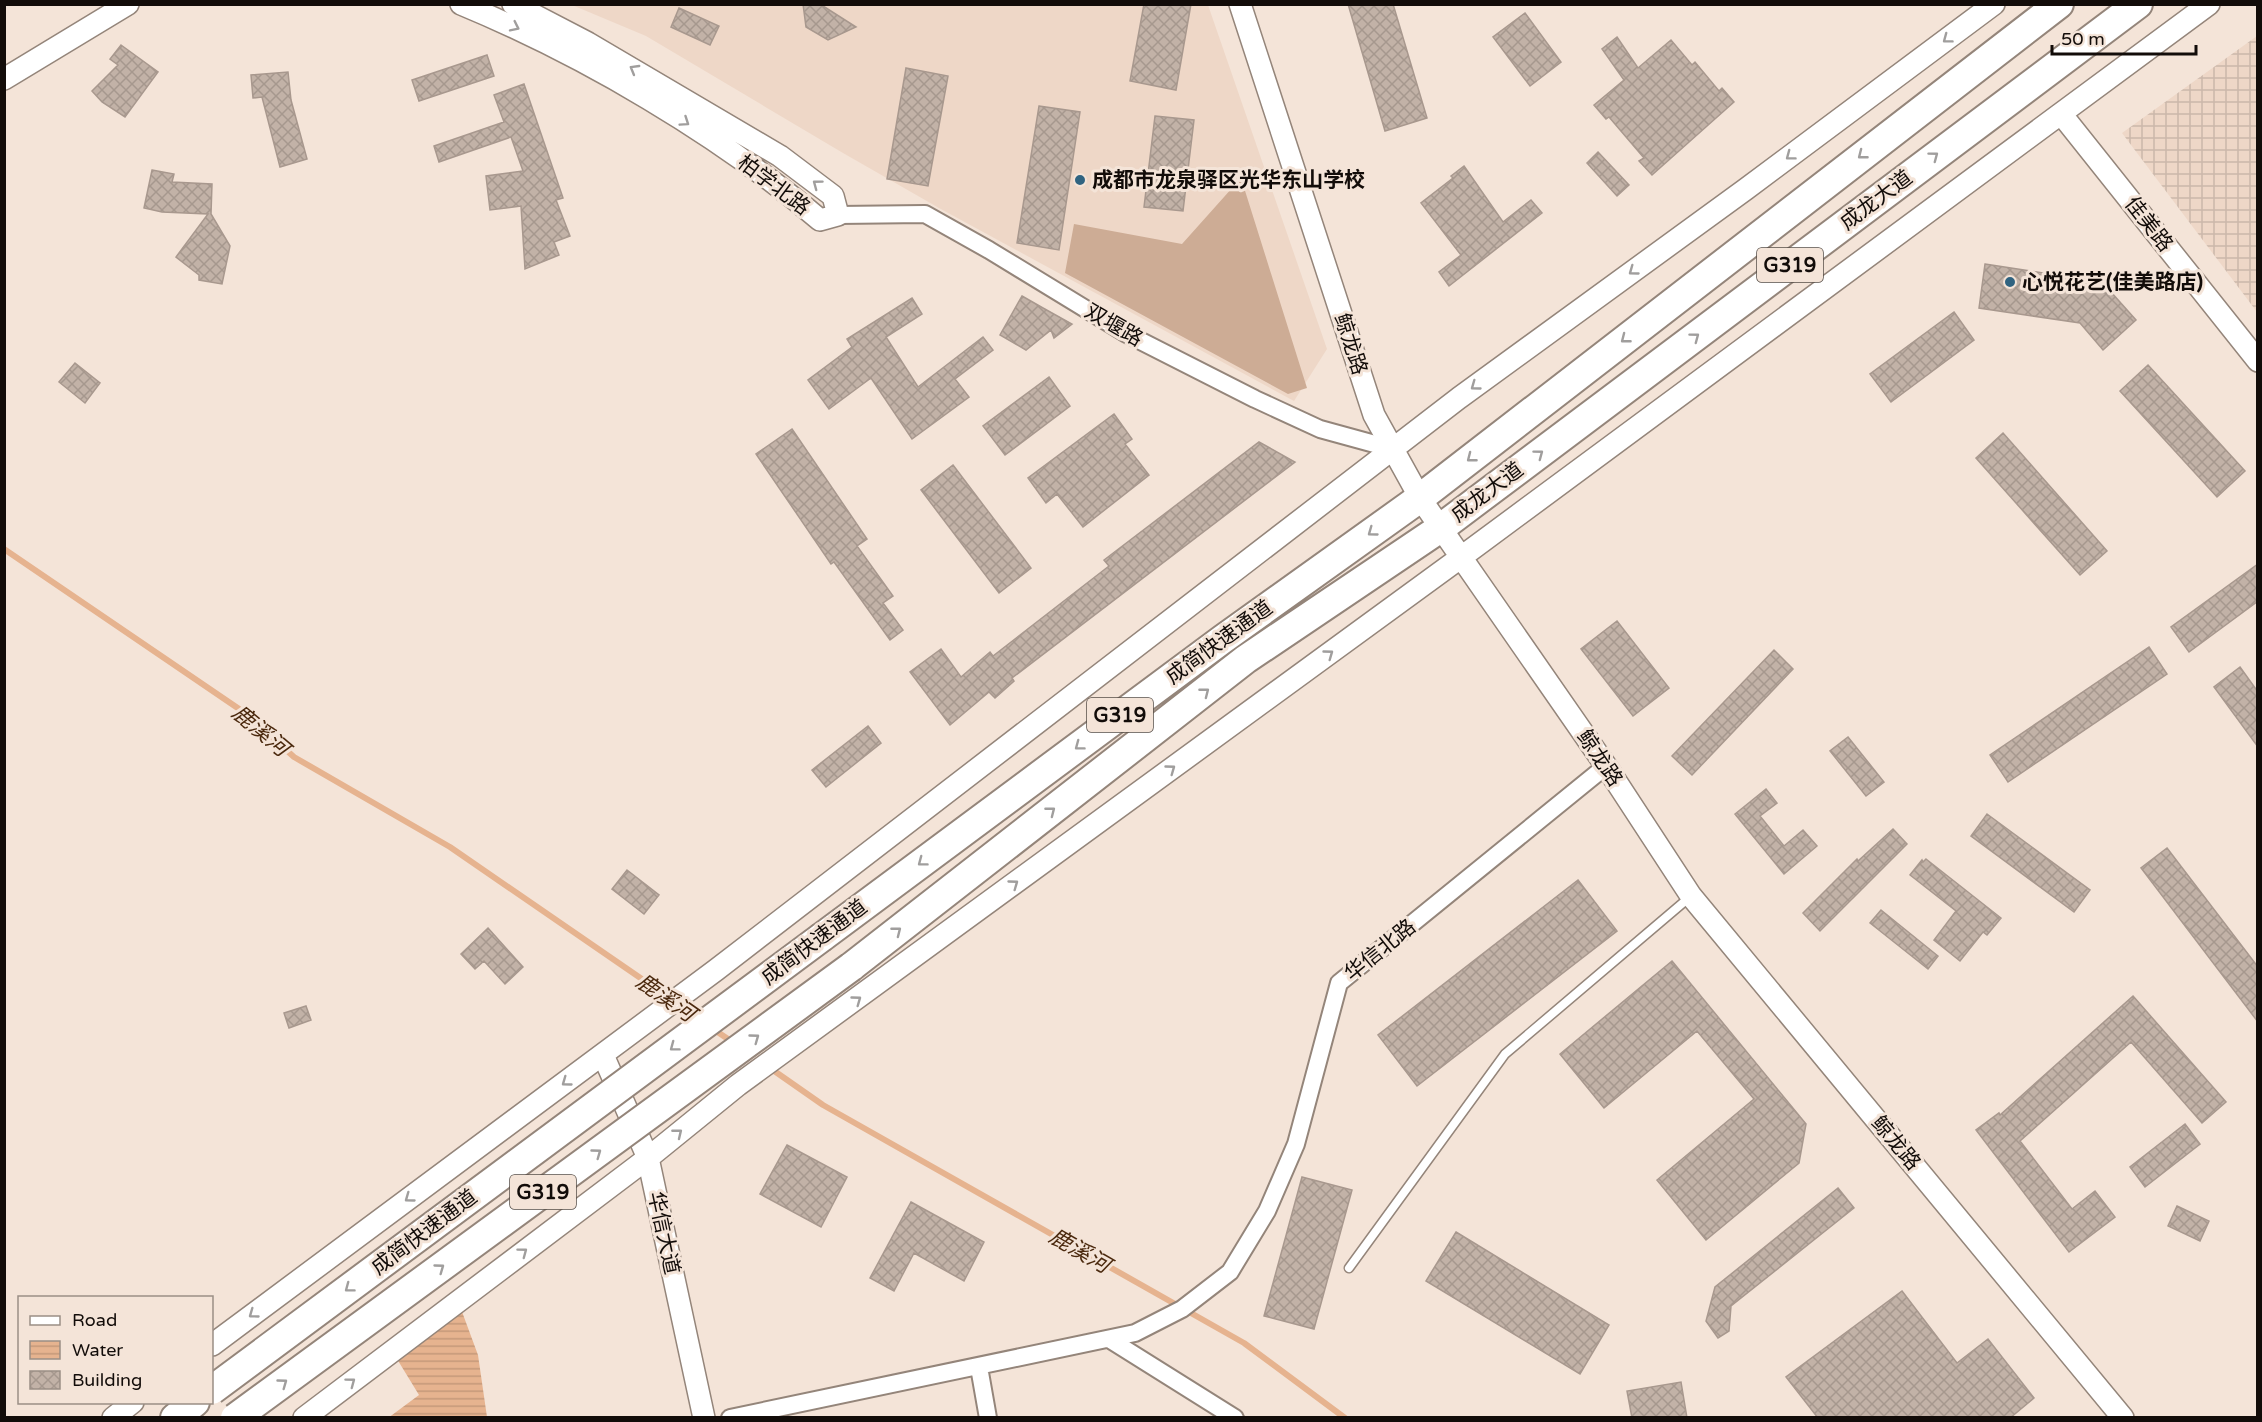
<svg xmlns="http://www.w3.org/2000/svg" width="2262" height="1422" font-family="'Varela Round','Noto Sans SC',sans-serif">
	<defs>
		<pattern id="industrial-grid" width="8" height="8" patternUnits="userSpaceOnUse" patternTransform="scale(1.5)"><rect width="8" height="8" fill="#eed7c7"/><path d="M0 4h8M4 0v8" fill="none" stroke="#cbb7aa"/></pattern>
		<pattern id="water-rules" width="6" height="5" patternUnits="userSpaceOnUse" patternTransform="scale(1.5)"><rect width="6" height="5" fill="#e6b38f"/><path d="M0 2.5h6" fill="none" stroke="#c4997a"/></pattern>
		<pattern id="building-cross-hatch" width="8" height="8" patternUnits="userSpaceOnUse" patternTransform="scale(1.5)"><rect width="8" height="8" fill="#c2b2a7"/><path d="M0 0l8 8M0 8l8-8" fill="none" stroke="#a6988e"/></pattern>
	</defs>
	<rect width="100%" height="100%" fill="#f4e4d8"/>
	<path fill="#eed7c7" d="M572,5h636l119,344 -33,52 -355,-193 -96,-55 -197,-117z"/>
	<path fill="url(#industrial-grid)" d="M2257,36v276l-135,-179z"/>
	<path fill="#cdac95" d="M1241,178l66,210 -19,6 -223,-121 9,-49 108,20z"/>
	<path fill="url(#water-rules)" d="M461,1309l17,46 9,62 -99,1 31,-23 -22,-36z"/>
	<g fill="none" stroke-linecap="round" stroke-linejoin="round">
		<path stroke="#e6b38f" stroke-width="6" d="M4,549l241,164 49,44 156,90 250,172
			M713,1029l21,14
			M770,1068l53,37 421,238 101,75"/>
	</g>
	<path fill="url(#building-cross-hatch)" stroke="#a8988e" stroke-width="1.5" d="M803,4h17l36,23 -28,13 -22,-13z
		M1144,4h47l-15,86 -46,-9z
		M1348,4h45l34,114 -42,13z
		M679,8l40,18 -9,19 -39,-18z
		M1525,13l36,49 -31,24 -37,-49z
		M1617,37l21,31 33,-28 21,25 3,-3 24,29 3,-3 12,14 -82,73 -13,-14 5,-3 -35,-41 -3,2 -12,-14 30,-25 -22,-31z
		M121,45l37,27 -33,45 -23,-15 -10,-11 26,-26 -8,-6z
		M487,55l7,21 -75,25 -7,-21z
		M906,68l42,8 -20,110 -41,-7z
		M288,72l3,28 16,59 -27,8 -18,-70 -9,1 -2,-23z
		M524,84l39,114 -7,2 14,36 -16,6 5,13 -34,14 -4,-63 -31,4 -4,-34 37,-5 -12,-34 -72,25 -5,-16 70,-24 -10,-27z
		M1039,106l41,6 -21,138 -42,-7z
		M1155,116l39,4 -11,91 -39,-4z
		M1598,152l31,33 -12,11 -30,-33z
		M1464,166l39,56 28,-22 11,13 -93,73 -10,-14 22,-17 -40,-52 32,-25 -2,-2z
		M152,170l22,4 -2,8 40,2 -1,30 19,32 -8,38 -23,-4v-5l-23,-18 32,-43 -46,-2 -18,-4z
		M1985,264l117,18 34,38 -33,30 -23,-27 -101,-15z
		M1022,296l21,12 29,16 -18,14 -3,-8 -25,20 -26,-15z
		M912,298l10,16 -36,23 32,50 65,-50 10,13 -38,29 14,18 -57,42 -41,-61 -42,31 -21,-29 44,-33 -5,-8z
		M1954,312l20,28 -83,62 -21,-28z
		M75,363l25,20 -15,20 -26,-21z
		M2148,365l97,106 -28,26 -97,-106z
		M1049,377l21,29 -65,49 -22,-29z
		M1114,414l18,25 -7,5 24,31 -66,52 -26,-33 -11,9 -18,-25z
		M792,429l75,110 -10,7 36,50 -10,7 20,27 -13,10 -56,-78 -3,2 -75,-110z
		M2003,433l104,118 -27,24 -104,-117z
		M1259,442l36,20 -283,216 2,3 -19,17 -6,-6 -39,33 -40,-53 31,-23 20,28 29,-25 3,4 116,-90 -5,-6z
		M953,465l78,103 -32,25 -78,-103z
		M2258,564v37l-69,51 -18,-25z
		M1617,621l52,67 -36,28 -52,-67z
		M2149,647l18,27 -159,108 -18,-27z
		M1774,650l19,19 -101,106 -20,-19z
		M2240,667l18,25v55l-44,-60z
		M868,726l13,17 -55,44 -14,-17z
		M1848,737l36,45 -18,14 -36,-45z
		M1766,789l11,14 -17,13 24,30 19,-16 14,16 -33,28 -49,-60z
		M1987,814l103,76 -16,22 -103,-76z
		M1893,829l14,15 -87,87 -17,-18 54,-54 1,2z
		M2167,848l91,119v55l-117,-154z
		M1926,859l75,59 -14,17 -4,-3 -23,29 -26,-21 22,-29 -46,-36 12,-15 1,2z
		M627,870l32,25 -15,19 -32,-25z
		M1578,880l39,51 -200,155 -39,-51z
		M1881,910l57,46 -10,13 -58,-46z
		M488,928l35,39 -18,17 -21,-23 -9,8 -14,-15z
		M1672,961l134,163 -7,39 -93,77 -49,-60 97,-81 -57,-68 -93,77 -44,-54z
		M2133,996l93,106 -24,21 -71,-81 -111,99 52,68 23,-18 20,26 -46,35 -93,-122 23,-17 1,2z
		M306,1006l5,14 -22,8 -5,-15z
		M2185,1124l15,20 -55,43 -15,-20z
		M787,1145l60,32 -26,50 -61,-33z
		M1302,1177l50,13 -38,139 -50,-13z
		M1838,1188l16,20 -123,98 -2,25 -11,7 -12,-17 9,-34z
		M911,1202l73,40 -20,39 -50,-28 -20,38 -24,-13z
		M2177,1206l32,15 -9,20 -32,-15z
		M1456,1232l153,93 -29,49 -154,-93z
		M1902,1291l55,72 31,-24 46,59 -24,20h-192l-32,-41z
		M1681,1382l6,36h-55l-5,-27z"/>
	<g fill="none" stroke-linecap="round" stroke-linejoin="round">
		<defs>
			<path id="service" d="M1349,1268l156,-214 186,-158"/>
			<path id="minor" d="M838,215l87,-1 64,36 136,83 130,66 65,30 73,20
				M1109,1339l126,79
				M979,1367l9,51
				M730,1418l405,-85 47,-24 48,-37 37,-61 29,-67 43,-161 267,-217"/>
			<path id="tertiary" d="M461,4c123,51 258,130 359,216l18,-5 -5,-19 -53,-40 -192,-113 -75,-39
				M1240,4l134,411 46,83 186,268 85,130 432,522
				M4,79l124,-75
				M2062,115l196,246
				M603,1055l45,103 56,260
				M212,1345l504,-375 743,-572 287,-209 248,-185
				M113,1418l20,-16
				M304,1418l344,-260 90,-73 722,-527 749,-554"/>
			<path id="trunk" d="M822,937l401,-298 197,-141 639,-494
				M851,967l395,-308 196,-132 696,-523
				M175,1418l20,-16"/>
		</defs>
		<use href="#service" stroke="#94857a" stroke-width="11"/>
		<use href="#minor" stroke="#94857a" stroke-width="20"/>
		<use href="#tertiary" stroke="#94857a" stroke-width="24"/>
		<use href="#trunk" stroke="#94857a" stroke-width="32"/>
		<use href="#service" stroke="#fff" stroke-width="8"/>
		<use href="#minor" stroke="#fff" stroke-width="16"/>
		<use href="#tertiary" stroke="#fff" stroke-width="21"/>
		<use href="#trunk" stroke="#fff" stroke-width="28"/>
		<defs>
			<path id="trunk-bridge" d="M212,1390l610,-453
				M235,1418l616,-451"/>
		</defs>
		<use href="#trunk-bridge" stroke="#94857a" stroke-width="32" stroke-linecap="butt"/>
		<use href="#trunk-bridge" stroke="#fff" stroke-width="28"/>
	</g>
	<defs><path id="oneway-chevron" d="M-2-3.5L2.5 0L-2 3.5" fill="none" stroke-width="1.6" stroke-linecap="round" stroke-linejoin="round" transform="scale(1.5)"/></defs>
	<g stroke="#a09e9d">
		<use href="#oneway-chevron" transform="translate(515 27) rotate(26)"/>
		<use href="#oneway-chevron" transform="translate(1947 39) rotate(143)"/>
		<use href="#oneway-chevron" transform="translate(634 69) rotate(-150)"/>
		<use href="#oneway-chevron" transform="translate(685 122) rotate(34)"/>
		<use href="#oneway-chevron" transform="translate(1862 155) rotate(142)"/>
		<use href="#oneway-chevron" transform="translate(1790 156) rotate(143)"/>
		<use href="#oneway-chevron" transform="translate(1934 156) rotate(-37)"/>
		<use href="#oneway-chevron" transform="translate(817 184) rotate(-143)"/>
		<use href="#oneway-chevron" transform="translate(1633 271) rotate(144)"/>
		<use href="#oneway-chevron" transform="translate(1695 337) rotate(-37)"/>
		<use href="#oneway-chevron" transform="translate(1625 339) rotate(142)"/>
		<use href="#oneway-chevron" transform="translate(1475 386) rotate(144)"/>
		<use href="#oneway-chevron" transform="translate(1539 454) rotate(-37)"/>
		<use href="#oneway-chevron" transform="translate(1471 458) rotate(142)"/>
		<use href="#oneway-chevron" transform="translate(1372 532) rotate(144)"/>
		<use href="#oneway-chevron" transform="translate(1329 654) rotate(-36)"/>
		<use href="#oneway-chevron" transform="translate(1205 692) rotate(-38)"/>
		<use href="#oneway-chevron" transform="translate(1079 746) rotate(143)"/>
		<use href="#oneway-chevron" transform="translate(1171 769) rotate(-36)"/>
		<use href="#oneway-chevron" transform="translate(1051 811) rotate(-38)"/>
		<use href="#oneway-chevron" transform="translate(922 862) rotate(143)"/>
		<use href="#oneway-chevron" transform="translate(1014 884) rotate(-36)"/>
		<use href="#oneway-chevron" transform="translate(897 931) rotate(-38)"/>
		<use href="#oneway-chevron" transform="translate(857 1000) rotate(-36)"/>
		<use href="#oneway-chevron" transform="translate(755 1038) rotate(-36)"/>
		<use href="#oneway-chevron" transform="translate(674 1047) rotate(143)"/>
		<use href="#oneway-chevron" transform="translate(566 1082) rotate(144)"/>
		<use href="#oneway-chevron" transform="translate(678 1133) rotate(-39)"/>
		<use href="#oneway-chevron" transform="translate(597 1153) rotate(-36)"/>
		<use href="#oneway-chevron" transform="translate(409 1198) rotate(144)"/>
		<use href="#oneway-chevron" transform="translate(523 1252) rotate(-37)"/>
		<use href="#oneway-chevron" transform="translate(440 1268) rotate(-36)"/>
		<use href="#oneway-chevron" transform="translate(349 1288) rotate(143)"/>
		<use href="#oneway-chevron" transform="translate(253 1314) rotate(144)"/>
		<use href="#oneway-chevron" transform="translate(351 1382) rotate(-37)"/>
		<use href="#oneway-chevron" transform="translate(283 1383) rotate(-36)"/>
	</g>
	<g fill="#306380" stroke="#f4e4d8" stroke-width="2">
		<circle cx="1080" cy="180" r="6"/>
		<circle cx="2010" cy="282" r="6"/>
	</g>
	<g text-anchor="middle" stroke-width="6" stroke-linejoin="round" paint-order="stroke">
		<g fill="#f4e4d8" stroke="#564d47" stroke-width="1.5">
			<rect x="1757" y="248" width="66" height="34" rx="4.5"/>
			<rect x="1087" y="698" width="66" height="34" rx="4.5"/>
			<rect x="510" y="1175" width="66" height="34" rx="4.5"/>
		</g>
		<g font-size="20" font-weight="bold" fill="#120c09">
			<text x="1790" y="272">G319</text>
			<text x="1120" y="722">G319</text>
			<text x="543" y="1199">G319</text>
		</g>
		<g font-size="21" font-weight="bold" fill="#120c09" stroke="#f4e4d8" text-anchor="start">
			<text x="1092" y="187">成都市龙泉驿区光华东山学校</text>
			<text x="2022" y="289">心悦花艺(佳美路店)</text>
		</g>
		<g font-size="21" fill="#120c09" stroke="#f4e4d8">
			<text transform="translate(774 185) rotate(37)" y="7">柏学北路</text>
			<text transform="translate(1876 200) rotate(-37)" y="7">成龙大道</text>
			<text transform="translate(2149 224) rotate(52)" y="7">佳美路</text>
			<text transform="translate(1114 325) rotate(30)" y="7">双堰路</text>
			<text transform="translate(1351 344) rotate(72)" y="7">鲸龙路</text>
			<text transform="translate(1487 492) rotate(-37)" y="7">成龙大道</text>
			<text transform="translate(1219 642) rotate(-36)" y="7">成简快速通道</text>
			<text transform="translate(1600 758) rotate(56)" y="7">鲸龙路</text>
			<text transform="translate(814 942) rotate(-37)" y="7">成简快速通道</text>
			<text transform="translate(1380 950) rotate(-39)" y="7">华信北路</text>
			<text transform="translate(1896 1143) rotate(50)" y="7">鲸龙路</text>
			<text transform="translate(424 1232) rotate(-37)" y="7">成简快速通道</text>
			<text transform="translate(664 1233) rotate(78)" y="7">华信大道</text>
		</g>
		<g font-size="22" font-style="italic" fill="#4b290e" stroke="#f4e4d8">
			<text transform="translate(261 730) rotate(40)" y="8">鹿溪河</text>
			<text transform="translate(666 997) rotate(35)" y="8">鹿溪河</text>
			<text transform="translate(1080 1250) rotate(30)" y="8">鹿溪河</text>
		</g>
	</g>
	<rect width="2262" height="1422" fill="none" stroke="#120c09" stroke-width="12"/>
	<rect x="18" y="1296" width="195" height="108" fill="#f4e4d8" stroke="#9a8e85" stroke-width="1.5"/>
	<rect x="30" y="1316" width="30" height="9" fill="#ffffff" stroke="#9a8e85" stroke-width="1.5"/>
	<text x="72" y="1326" font-size="18" fill="#120c09">Road</text>
	<rect x="30" y="1341" width="30" height="18" fill="url(#water-rules)" stroke="#9a8e85" stroke-width="1.5"/>
	<text x="72" y="1356" font-size="18" fill="#120c09">Water</text>
	<rect x="30" y="1371" width="30" height="18" fill="url(#building-cross-hatch)" stroke="#9a8e85" stroke-width="1.5"/>
	<text x="72" y="1386" font-size="18" fill="#120c09">Building</text>
	<path d="M2052 45v9h144v-9" fill="none" stroke="#120c09" stroke-width="3"/>
	<text x="2061" y="45" font-size="18" fill="#120c09" stroke="#f4e4d8" stroke-width="4.5" paint-order="stroke">50 m</text>
</svg>
